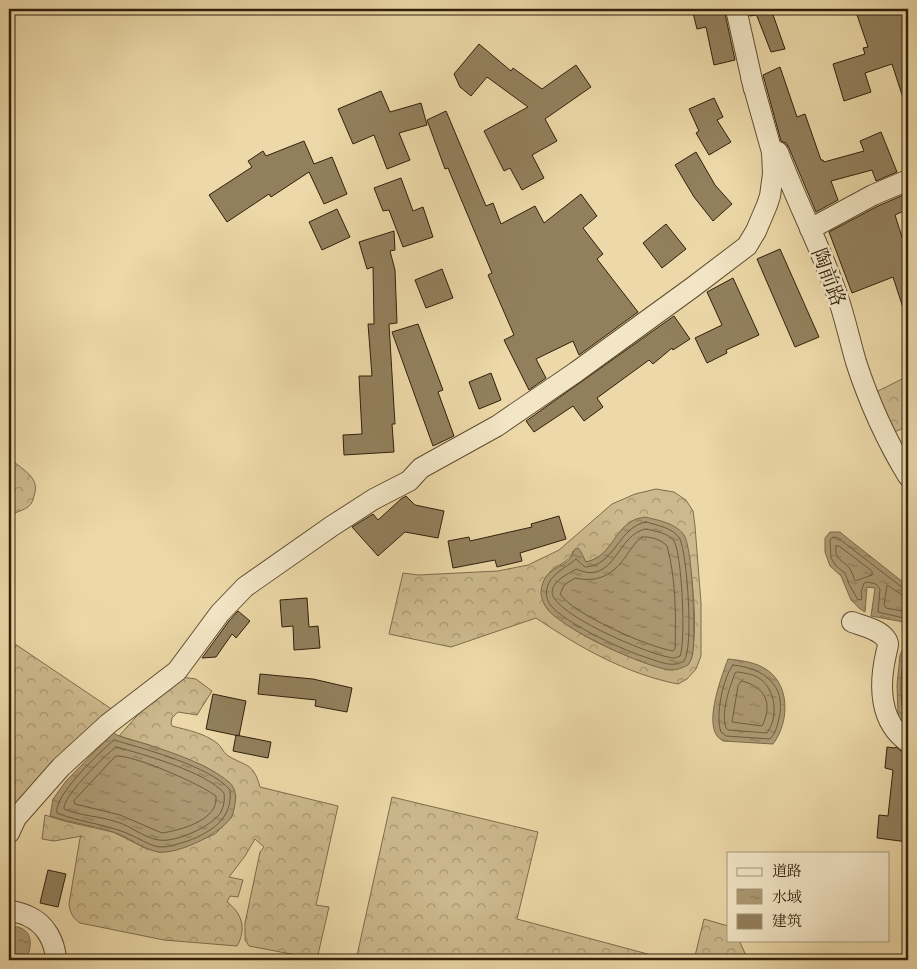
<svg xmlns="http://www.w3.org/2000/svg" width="917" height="969" font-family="Alegreya,'Noto Serif SC',serif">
	<defs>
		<pattern id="forest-crowns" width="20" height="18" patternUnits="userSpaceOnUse" patternTransform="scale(1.25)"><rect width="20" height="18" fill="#ccb98d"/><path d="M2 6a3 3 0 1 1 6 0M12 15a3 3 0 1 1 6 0" fill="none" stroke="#a69671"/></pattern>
		<pattern id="water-ripples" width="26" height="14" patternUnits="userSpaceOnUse" patternTransform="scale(1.25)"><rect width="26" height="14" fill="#ac9973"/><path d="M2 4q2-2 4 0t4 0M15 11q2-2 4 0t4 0" fill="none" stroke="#8d7c5d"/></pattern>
	</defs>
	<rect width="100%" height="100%" fill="#ecd8a8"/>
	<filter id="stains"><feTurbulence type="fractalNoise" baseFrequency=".004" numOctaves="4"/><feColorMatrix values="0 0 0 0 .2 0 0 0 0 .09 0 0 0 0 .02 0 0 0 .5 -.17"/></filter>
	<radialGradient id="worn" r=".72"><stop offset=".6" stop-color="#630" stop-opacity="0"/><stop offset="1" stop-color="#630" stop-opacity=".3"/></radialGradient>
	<path fill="url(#forest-crowns)" stroke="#7e6c4c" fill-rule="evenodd" d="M908,376v50l-16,7 -18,-40z
		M9,457c12,13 32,19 25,39 -1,4 -2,8 -6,11 -7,5 -14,4 -19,12z
		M656,489l18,3 12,8 7,11 2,15 6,77v53l-5,13 -9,10 -9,5c-52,-10 -99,-37 -142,-66l-85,29 -62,-13 14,-61 15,2 80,-4 30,-6 31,-15 53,-46 23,-10zM624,527l60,8c8,31 15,94 7,125l-22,10c-36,-10 -102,-36 -125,-66 1,-8 -1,-22 3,-28 7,-12 23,-12 26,-25l10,6 3,5c19,-4 27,-20 38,-35z
		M9,640l104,70 -104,108z
		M181,677l15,2 16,12 -15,24 -19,-3 -6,6 -1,5 1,3c15,4 32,7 45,17 4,3 6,9 10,12 18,12 26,6 33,32l78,19 -22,99 13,2 -12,52 -68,-13 -4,-6v-17l15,-71 4,-5 -9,-8 -10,17 -16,21 14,3 -5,17 -8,-1 -3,6c15,11 20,27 10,44l-73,-6 -84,-17c-7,-5 -10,-10 -11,-19l11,-66 2,-2 -28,5 -12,-2 3,-24 19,6 49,11 32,16 15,4 25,-5 30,-13 17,-17 4,-21 -17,-21 -15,-9 -55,-21 -30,-9 34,-38z
		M392,797l146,35 -21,87 153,41h-314z
		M704,919l24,7v14h11l9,20h-54z"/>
	<path fill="url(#water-ripples)" stroke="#7b6949" d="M645,517c12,3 31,6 39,18 9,14 11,96 9,115 0,6 -2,10 -5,15 -6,3 -11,5 -18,5 -28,-4 -100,-38 -120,-58 -5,-5 -9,-13 -9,-20 2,-26 24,-23 31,-36 1,-2 1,-5 3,-7l3,-1c4,4 5,9 8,14 25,-5 27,-32 48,-42 3,-2 8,-2 11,-3z
		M830,532h10l6,5 62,49v40l-4,-4 -33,-6 4,-28 -8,-1 -2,25 -5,-3 -9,-9 -10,-24 -11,-10 -5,-14v-14z
		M908,639v93l-7,-9 -3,-8 -1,-30 3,-30z
		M728,659c11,1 25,3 34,8 29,14 28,55 11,77l-50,-3c-2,-2 -5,-3 -6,-5 -12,-16 5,-61 11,-77z
		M113,733c11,6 24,8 36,12 27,9 58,19 80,37 9,8 7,20 4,31 -6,19 -56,42 -75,39 -16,-3 -29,-15 -45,-20 -21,-7 -42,-9 -63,-16l3,-17 13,-18z
		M9,926c23,0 25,16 17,34h-17z"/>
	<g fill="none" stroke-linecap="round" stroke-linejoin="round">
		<path stroke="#6e5c3f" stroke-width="1" d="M646,522c10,3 28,6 34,17 7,16 14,108 4,122 -11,7 -24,1 -36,-3 -24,-7 -76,-32 -94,-49 -6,-6 -9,-13 -7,-21 3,-14 19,-20 29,-29l9,8c30,-1 33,-40 61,-45z
			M646,529c8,2 23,4 28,12 8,13 12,101 6,115l-5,2c-20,0 -123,-44 -123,-66 1,-12 15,-17 24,-23 39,18 41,-36 70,-40z
			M642,537c8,-1 20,3 25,9 9,33 9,69 8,103l-2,2c-25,-4 -100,-37 -113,-57l4,-9 11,-7c23,5 38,-3 51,-22 5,-7 9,-14 16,-19z
			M836,546h3l33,25v4l-17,6c-2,-4 -2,-8 -5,-12 -6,-9 -16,-8 -14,-23z
			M908,589l-5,-1 -65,-50 -5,-1 -3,3 1,18 5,8 9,7 4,11 9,16 4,-1 -1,-7 3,-9 4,-1 8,2 4,5 -2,23 30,7
			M908,596l-6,-1 -15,-10 -3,20 2,3 22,4
			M908,648c-9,17 -10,60 0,77
			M733,665c30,3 54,20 46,53 -2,8 -3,15 -9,21l-44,-3 -5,-4c-6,-15 2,-55 12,-67z
			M738,672c6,1 14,2 19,5 19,10 22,40 10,56l-39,-3 -2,-2c-5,-16 3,-39 9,-55z
			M742,681c24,6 31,23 20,45l-30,-4 6,-36z
			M114,740c30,9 96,26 116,50 3,29 -19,42 -42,51 -8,2 -18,6 -26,6 -10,0 -20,-7 -29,-11 -24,-12 -52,-13 -76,-23 -4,-17 44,-62 57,-73z
			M116,747c27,7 90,25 108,46 1,6 0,13 -3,19 -8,14 -46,31 -62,28 -15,-2 -28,-14 -42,-18 -17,-6 -37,-6 -53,-13 -2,-12 41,-54 52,-62z
			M116,756c19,-1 84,28 100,40 3,24 -35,34 -54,37l-42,-18 -45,-11 -1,-3z"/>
	</g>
	<path fill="#92805d" stroke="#31200b" d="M692,9h32l11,51 -21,5 -8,-38 -9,2z
		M748,9h23l14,40 -14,3 -16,-41 1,4 -6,1z
		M855,9h53v94l-3,1 -13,-40 -27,9 6,19 -27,9 -11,-37 32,-10 -2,-6 5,-1z
		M479,44l32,27 2,-3 29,21 34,-24 15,22 -46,32 12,22 -25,14 12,23 -22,12 -12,-22 -6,3 -20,-40 44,-24 -41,-30 -16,19 -11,-9 -6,-13z
		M780,67l17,50 8,-3 16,46h2l1,2 40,-11 -4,-10 21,-9 16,40 -21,9 -4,-11 -41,11 7,19 -22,12 -27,-64 -3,-5 -5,-2 -18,-66z
		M381,91l9,21 31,-9 6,22 -28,8 11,27 -23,9 -13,-34 -21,9 -15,-35z
		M714,98l9,19 -6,3 14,22 -22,13 -13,-22 3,-2 -10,-22z
		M446,111l40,95 7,-3 8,21 34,-18 9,17 37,-29 16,22 -14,12 20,26 -6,5 41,53 -59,43 -6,-14 -37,18 10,19 -17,12 -25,-50 10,-5 -26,-60 4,-2 -44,-105 -3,1 -18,-49z
		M304,141l10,23 18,-7 15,37 -23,10 -15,-32 -38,25 -2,-3 -42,28 -18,-27 43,-28 -4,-6 15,-10 3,5z
		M696,152l19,33 17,19 -19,17 -19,-24 -19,-32z
		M401,178l12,33 10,-4 10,30 -30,10 -14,-37 -6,1 -9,-23z
		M908,193v16l-13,6 13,41v57l-3,1 -12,-37 -41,16 -23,-61 49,-26z
		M337,209l13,28 -28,13 -13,-28z
		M666,224l20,25 -24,19 -19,-25z
		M394,231l1,19 -5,1 5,19 2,53 -8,1 6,100h-3l2,28 -50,3 -1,-20 19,-1 -3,-58h13l-4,-52h6l-1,-57 -6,2 -8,-27z
		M780,249l39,88 -24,10 -38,-88z
		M442,269l11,29 -27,10 -11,-28z
		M733,278l26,57 -33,15 1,3 -20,10 -12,-25 27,-13 -15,-33z
		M674,316l16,23 -17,11 -1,-2 -19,16 -4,-4 -52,38 6,9 -19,14 -11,-15 -39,26 -8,-11z
		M418,324l25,66 -5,2 16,44 -21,10 -41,-114z
		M491,373l10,27 -22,9 -10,-27z
		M406,496l9,9 29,6 -6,27 -33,-6 -27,24 -26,-29 21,-13 5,6 23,-21z
		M559,516l7,23 -46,14 2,8 -25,6 -2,-7 -42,8 -5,-27 21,-4 1,4 62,-14 -1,-3z
		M307,598l2,29 9,-1 2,22 -26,2 -1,-24 -11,1 -2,-27z
		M238,611l12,10 -14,17 -4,-4 -16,23 -14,1 27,-37z
		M260,674l53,5 39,9 -5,24 -32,-6 1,-6 -58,-6z
		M213,694l33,7 -7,35 -33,-7z
		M236,735l35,7 -3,16 -35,-7z
		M887,747l8,1 1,-1 5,4 7,3v88l-31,-4 2,-23 9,1 5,-46 -8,-2z
		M48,870l18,4 -8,33 -18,-4z"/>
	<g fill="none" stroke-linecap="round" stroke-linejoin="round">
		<defs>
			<path id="minor" d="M736,9l18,80
				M778,152c17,46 40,90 57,137 9,24 14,49 21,73 13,40 30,78 52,114
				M810,229l63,-34 35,-15
				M852,622c11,4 27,7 34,17 4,5 1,9 0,15 -7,31 -7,68 22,88
				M9,833l7,-15 45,-51 47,-43 69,-53 43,-58 25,-26 87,-61 42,-27 35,-18 12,-13 76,-42 79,-54 117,-85 54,-41 9,-15 11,-26 3,-9 3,-22 -1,-22 -21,-75
				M9,910c6,2 13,3 19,6 18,8 27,26 28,44"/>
		</defs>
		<use href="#minor" stroke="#604e32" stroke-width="22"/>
		<use href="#minor" stroke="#f3e6c6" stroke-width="20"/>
	</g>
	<g text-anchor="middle" stroke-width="5" stroke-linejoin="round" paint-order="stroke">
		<g font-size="20" fill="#31200b" stroke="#f3e6c6">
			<text transform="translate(829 277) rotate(69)" y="7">陶前路</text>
		</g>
	</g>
	<rect width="917" height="969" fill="none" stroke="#ecd8a8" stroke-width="30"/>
	<rect x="10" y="10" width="897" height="949" fill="none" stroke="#31200b" stroke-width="2.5"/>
	<rect x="15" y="15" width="887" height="939" fill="none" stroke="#31200b"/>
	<rect x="727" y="852" width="162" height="90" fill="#f3e6c6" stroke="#a5977b"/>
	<rect x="737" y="868" width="25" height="8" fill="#f3e6c6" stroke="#a5977b"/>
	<text x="772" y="876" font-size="15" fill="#31200b">道路</text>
	<rect x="737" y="889" width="25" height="15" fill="url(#water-ripples)" stroke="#a5977b"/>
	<text x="772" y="902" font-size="15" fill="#31200b">水域</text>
	<rect x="737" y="914" width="25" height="15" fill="#92805d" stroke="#a5977b"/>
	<text x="772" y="926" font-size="15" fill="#31200b">建筑</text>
	<rect width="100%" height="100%" filter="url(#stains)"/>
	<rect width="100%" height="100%" fill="url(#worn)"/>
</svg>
